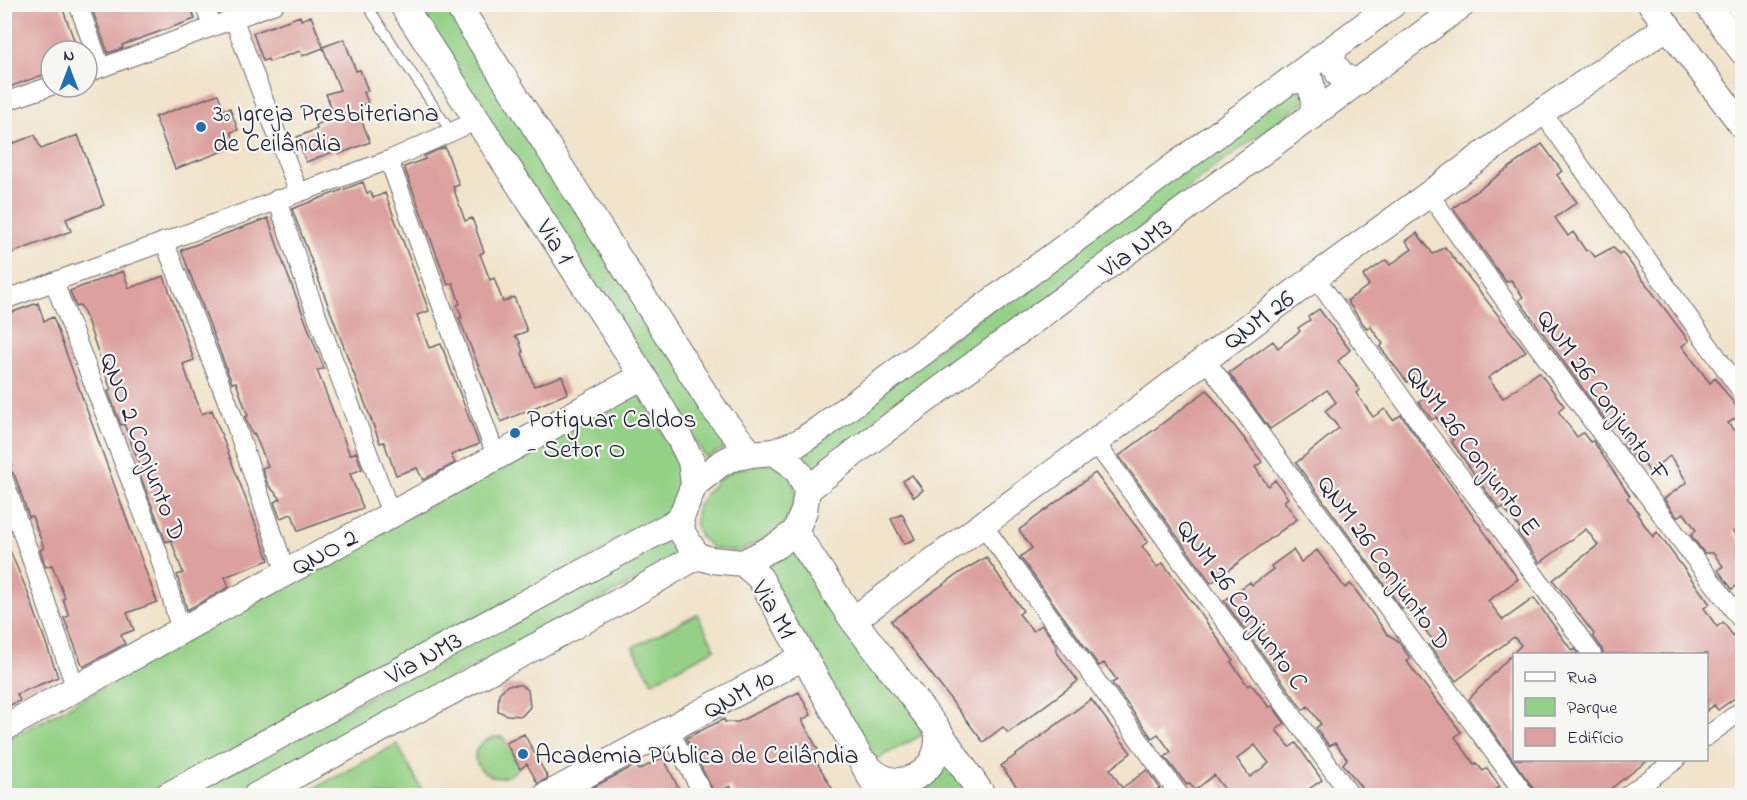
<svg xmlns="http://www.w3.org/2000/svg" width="1747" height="800" font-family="'Indie Flower',sans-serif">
	<rect width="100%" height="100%" fill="#f6f6f2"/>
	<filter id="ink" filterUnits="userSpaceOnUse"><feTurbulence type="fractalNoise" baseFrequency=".0167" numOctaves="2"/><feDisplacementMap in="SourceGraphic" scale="12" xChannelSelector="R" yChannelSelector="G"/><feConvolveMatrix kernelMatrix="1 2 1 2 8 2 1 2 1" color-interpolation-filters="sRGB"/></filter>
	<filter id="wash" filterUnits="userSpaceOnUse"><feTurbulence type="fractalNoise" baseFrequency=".008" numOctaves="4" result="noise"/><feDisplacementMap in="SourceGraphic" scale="24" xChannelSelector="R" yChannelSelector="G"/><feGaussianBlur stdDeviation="1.35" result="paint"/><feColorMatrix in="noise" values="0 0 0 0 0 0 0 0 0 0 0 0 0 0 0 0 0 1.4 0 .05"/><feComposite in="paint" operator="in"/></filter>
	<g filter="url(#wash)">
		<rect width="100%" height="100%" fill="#f0e3c9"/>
		<path fill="#94d186" stroke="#5b7a60" stroke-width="1.5" d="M414,5h31l286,440 -25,13z
			M1300,90l3,12 -2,2 -94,69 -111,91 -281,208 -16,-21 487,-359z
			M638,391l47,82 -16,42 -519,280 -145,1v-55l94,-51 193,-110z
			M773,463l18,11 7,30 -18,27 -42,21 -25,-4 -12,-10 -5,-11v-9l1,-10 9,-15 14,-14 14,-9z
			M672,533l12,23 -226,118 -221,121 -51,1z
			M793,551l127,170 2,14 -47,25 -111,-192z
			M697,614l18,35 -63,33 -19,-35z
			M495,737h8l16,29c-23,34 -71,-16 -24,-29z
			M397,744l28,51h-123z
			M950,762l24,34h-79z"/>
		<g id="blocks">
			<path fill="#dca19e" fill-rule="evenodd" d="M4,4h57l17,47h-27v21l-47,17z
				M90,4h100l5,15 -73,26 1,3 -15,5z
				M300,16l1,4 10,-4 12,31 21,-8 12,32 4,-1 8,21 -4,1 4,11 -8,2 3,8 -4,1 11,28 -31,12 -1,-4 -32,12 -9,-25 20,-8 -1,-4 19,-8 -9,-23 14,-4 -17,-42 -21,8 -2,-5 -31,11 -1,-3 -5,2 -10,-28z
				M218,94l6,16 6,-2 8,22 -7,2 6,14 -62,23 -20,-52z
				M35,135l6,14 37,-14 26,70 -38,14 5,12 -67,25v-109z
				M1542,144l20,27 -5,4 20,27 -22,16 13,18 5,-4 13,19 3,-2 6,8 18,-10 6,7 3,-2 67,89 -7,5 28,37 5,-5 27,36 -14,9 15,19v74l-7,5 4,6 -7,5 10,12v38l-11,7 -14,-19 5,-4 -10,-13h-9l-13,-18 5,-5 -12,-17 -7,4 -13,-18 23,-17 -10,-16 -7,-10 -21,15 -8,-12 -3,3 -14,-17 4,-5 -12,-16 -5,3 -5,-6 -87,-121 4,-3 -12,-17 -5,2 -53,-74z
				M445,147l14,38 -6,2 12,34 7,-3 12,34 -4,2 10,26 4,-2 9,24 11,-5 13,34 -12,5 4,4 4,12 -1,1 12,33 28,-10 6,17 -67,29 -42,-104h3l-5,-13 3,-1 -7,-21 -5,2 -44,-118 21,-8 -1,-3z
				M363,182l4,11 4,-1 2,6 12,-5 44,118 -12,4 12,33 12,-4 38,100 -28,11 4,8 -32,17 -6,-12 -21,7 -12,-33 -4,1 -88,-234z
				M268,218l17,50 39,101 -7,1 33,85 6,-3 6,17 -12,5 13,34 -65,23 -6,-17 -12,4 -6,-16 7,-3 -13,-14 -6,-17 6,-2 -14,-33 -2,1 -7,-17 3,-1 -12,-34 -4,1 -51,-133z
				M1417,233l16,21 12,-7 81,104 -38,27 15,20 36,-26 25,34 -6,5 19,26 6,-4 7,9 3,-1 37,55 -3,2 12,15 -2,1 16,23 4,-5 53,72 -6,4 13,19 6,-5 20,27v43l-25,18 -4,-5 -7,6v-57h-104l-2,-7 -8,-11 1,-2 -41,-54 45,-35 -12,-16 -46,34 -22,-30 3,-3 -18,-23 -3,2 -14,-18 -35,-50 2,-1 -17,-23 -4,3 -13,-18 12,-9 -14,-18 -10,7 -27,-35 3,-3 -13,-18 -3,3 -20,-28 22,-16 -6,-9 23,-16 4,5 22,-16 -6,-8z
				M123,271l6,17 35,-12 30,84 -11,4 6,17 13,33 10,-4 57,150 -44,17 4,10 -42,23 -10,-35 6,-2 -12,-33 -5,2 -26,-67 3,-1 -19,-50 -3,1 -13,-34 3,-1 -25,-73 -6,-12 -4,2 -6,-16z
				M38,303l6,18 9,-4 104,285 -30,11 7,17 -13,5 4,9 -42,23 -19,-49 5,-2 -6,-17 2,-1 -13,-33 -6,2 -6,-17 4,-2 -12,-32 -3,1 -14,-41 -4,-5 -2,-5 3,-1 -8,-20v-130z
				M1319,309l31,41 -12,11 22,29 -4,3 17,24 12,-8 8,11 8,-5 117,164 -30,22 15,19 31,-22 38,53 3,-2 3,5h-63v105h135l-48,36h-64l-69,-96 52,-54 -7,-8 -58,44 -27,-36 4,-5 -27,-33 -4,2 -106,-146 43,-35 -14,-17 11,-9 -9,-12 -57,39 -41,-56 44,-32 5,7 22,-17 -2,-3 12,-8 -2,-3z
				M1207,390l55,72 -7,5 13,19 7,-6 13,18 -4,3 13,18 -86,64 -92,-127z
				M1095,473l53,69 -6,4 15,21 6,-4 40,54 30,43 -2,2 17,24 3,-2 18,23 3,-1 13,17 -9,7 14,17 6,-4 26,37 -22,15h-71l-15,-20 -19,15 -6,-7 -2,2 -22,-28 6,-5 -13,-18 -6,4 -40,-55 5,-3 -13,-17 -5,3 -79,-109 12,-9 -13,-18zM1255,745l14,18 -19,14 -13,-18z
				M912,475l11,15 -9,7 -11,-16z
				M902,514l13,25 -11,5 -13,-25z
				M4,537l24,56 30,84 -41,17 3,7 -16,6z
				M1293,550l8,12 16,-12 28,38 5,-4 4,4 33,46 10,6 13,18 -3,3 6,9 48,62 -6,5 19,27 2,-1 7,8 4,-3 13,19 -6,3 5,5h-132l-24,-31 4,-5 -12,-16 -6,3 -13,-18 5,-4 -13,-18 -5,4 -79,-109 26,-19 2,3 21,-16 -2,-3z
				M986,557l37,54 -4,3 14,17 9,-6 14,19v7l22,30 -70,52 -5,-6 -20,15 -92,-121 70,-49z
				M508,685h13l7,5 2,17 -8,9 -15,-1 -9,-4 1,-18z
				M799,692l12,23 -9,5 16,30 -6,4 24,41h-100l-6,-9 -15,8 -29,-56 38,-19 1,3h13z
				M1091,699l40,54 -21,16 12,19 25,-18 13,18 -11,7h-126l-22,-29z
				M524,734l24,44 -10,6 -11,-20 -7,5 -14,-26z
				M663,757l19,38h-104l58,-30 3,5z"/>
		</g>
	</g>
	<g filter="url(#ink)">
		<use href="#blocks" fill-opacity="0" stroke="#6a666d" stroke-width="1.5"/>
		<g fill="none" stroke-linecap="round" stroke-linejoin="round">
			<defs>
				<path id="lane" d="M366,4l85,128"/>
				<path id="street" d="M78,4l23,64
					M204,4l8,23
					M1735,4l7,11
					M234,20l64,171
					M87,73l188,-69
					M4,102l47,-16
					M1542,112l200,280
					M389,160l107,296
					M1430,195c101,144 205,286 312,426
					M277,199l30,90 84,225
					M164,241l67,170 55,161
					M1315,277l113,157 73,95 91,125
					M54,282l104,270 23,79
					M4,300l385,-140 89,-40
					M1205,359l321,437
					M1095,442l256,354
					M4,480l72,209
					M982,524l198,272
					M669,730l35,66
					M1706,737l36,-27
					M1626,796l50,-36"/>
				<path id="secondary" d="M402,4l241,372 37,63 11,22 3,24
					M457,4l258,406 36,44
					M1651,4l91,121
					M1707,4l35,47
					M1335,47l-4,15 8,9v3l18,9
					M1290,81l10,-1 11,3 3,21 -2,13
					M774,452l26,-10 18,-12 575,-426
					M774,452l16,11 9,10 8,17 -3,21 -9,21 -19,14 -33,17 -32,-3 -14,-4 -14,-22 -3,-14 14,-35 26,-21 9,-5 22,-5z
					M807,490l51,-40 605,-446
					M795,532l58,88 84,109 46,67
					M743,563l17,15 121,218
					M853,620l242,-178 220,-165 227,-165 126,-86
					M4,728l639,-352
					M866,764c28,36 80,10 71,-35
					M167,796l513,-276
					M256,796l370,-198 71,-42
					M546,796l257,-139"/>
			</defs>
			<use href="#lane" stroke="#6a666d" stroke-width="11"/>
			<use href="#street" stroke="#6a666d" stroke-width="20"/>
			<use href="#secondary" stroke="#6a666d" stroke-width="28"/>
			<use href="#lane" stroke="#fff" stroke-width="9"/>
			<use href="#street" stroke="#fff" stroke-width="18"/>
			<use href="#secondary" stroke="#fff" stroke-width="26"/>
		</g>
	</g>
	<g fill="#1f6fb2" stroke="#f6f6f2" stroke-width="2">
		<circle cx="201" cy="127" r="6"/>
		<circle cx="515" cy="433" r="6"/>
		<circle cx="523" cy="754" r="6"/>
	</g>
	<g text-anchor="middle" stroke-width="4.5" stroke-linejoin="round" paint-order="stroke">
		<g font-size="26" fill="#22223b" stroke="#f6f6f2" text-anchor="start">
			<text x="213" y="121">3º Igreja Presbiteriana<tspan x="213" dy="30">de Ceilândia</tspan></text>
			<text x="527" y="427">Potiguar Caldos<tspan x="527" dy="30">- Setor O</tspan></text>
			<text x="535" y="763">Academia Pública de Ceilândia</text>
		</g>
		<g font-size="26" fill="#22223b" stroke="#f6f6f2">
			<text transform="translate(556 241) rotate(57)" y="9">Via 1</text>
			<text transform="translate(1135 247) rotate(-36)" y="9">Via NM3</text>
			<text transform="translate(1258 319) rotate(-37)" y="9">QNM 26</text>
			<text transform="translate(1604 395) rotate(54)" y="9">QNM 26 Conjunto F</text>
			<text transform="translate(144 446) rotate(69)" y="9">QNO 2 Conjunto D</text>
			<text transform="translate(1474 450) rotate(53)" y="9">QNM 26 Conjunto E</text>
			<text transform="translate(324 551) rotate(-29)" y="9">QNO 2</text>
			<text transform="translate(1385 562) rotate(54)" y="9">QNM 26 Conjunto D</text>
			<text transform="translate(1243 604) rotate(54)" y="9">QNM 26 Conjunto C</text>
			<text transform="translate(775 609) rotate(59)" y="9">Via M1</text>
			<text transform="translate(423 657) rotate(-29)" y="9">Via NM3</text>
			<text transform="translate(738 693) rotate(-29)" y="9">QNM 10</text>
		</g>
	</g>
	<rect width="1747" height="800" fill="none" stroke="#f6f6f2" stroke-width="24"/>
	<rect x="1513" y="653" width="195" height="108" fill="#f6f6f2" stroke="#a1a1a9" stroke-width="1.5"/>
	<rect x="1525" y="672" width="30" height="9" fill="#ffffff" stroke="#a1a1a9" stroke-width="1.5"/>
	<text x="1567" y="683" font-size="18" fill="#22223b">Rua</text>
	<rect x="1525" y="698" width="30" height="18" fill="#94d186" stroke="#a1a1a9" stroke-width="1.5"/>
	<text x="1567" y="713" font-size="18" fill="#22223b">Parque</text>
	<rect x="1525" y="728" width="30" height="18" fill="#dca19e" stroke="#a1a1a9" stroke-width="1.5"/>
	<text x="1567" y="743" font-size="18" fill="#22223b">Edifício</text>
	<g transform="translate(69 69)"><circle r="28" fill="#f6f6f2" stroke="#a1a1a9" stroke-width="1.5"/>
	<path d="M0-4.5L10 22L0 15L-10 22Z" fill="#1f6fb2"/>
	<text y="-9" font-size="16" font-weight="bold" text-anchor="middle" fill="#22223b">N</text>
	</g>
</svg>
